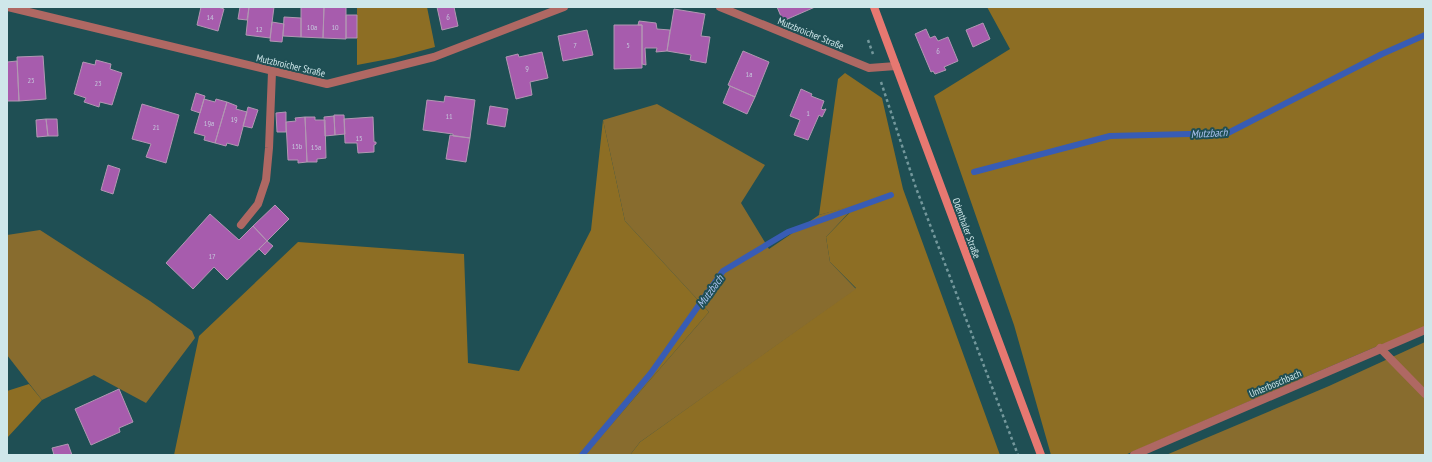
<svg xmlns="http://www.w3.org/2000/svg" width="1432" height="462" font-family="'PT Sans Narrow',sans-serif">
	<rect width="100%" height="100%" fill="#1f4f54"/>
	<path fill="#8d6e24" d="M357,7h70l8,40 -41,11 -37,7z
		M987,7h438v323l-45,15 -255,110h-74l-37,-130 -80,-229 76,-47z
		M845,73l37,25 21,91 97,266h-370l10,-13 216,-154 -26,-26 -4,-25 31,-32 -38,10 19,-136z
		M603,120l22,101 84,91 -124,143h-411l25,-119 99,-94 166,12 4,109 51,8 72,-141z
		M29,384l13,16 -35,38v-47z"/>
	<path fill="#886c2e" d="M657,104l108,61 -24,38 28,46 50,-34 38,-11 -31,33 4,25 26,27 -216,153 -10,13h-45l124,-143 -84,-91 -22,-101z
		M40,230l110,71 42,30 3,7 -49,65 -52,-28 -52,25 -35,-45v-120z
		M1425,342v113h-259l163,-69z"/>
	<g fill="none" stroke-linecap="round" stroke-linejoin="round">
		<path stroke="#385cb4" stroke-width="6" d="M974,172l136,-36 118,-3 154,-79 43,-19
			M582,455l69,-82 72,-102 65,-39 103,-37"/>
	</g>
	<path fill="#a75cad" stroke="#b297b3" d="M201,7h17l6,2 -6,22 -21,-6z
		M240,7h9l-2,13 -9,-1z
		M249,7h25l-4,31 -24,-3z
		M301,7h23l-1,31 -22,-1z
		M324,7h22v32l-23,-1z
		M437,7h17l4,19 -16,4z
		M777,7h38l-32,14z
		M674,9l31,5 -4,22 9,1 -4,26 -16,-3 1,-5 -24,-4z
		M346,15h11v23h-11z
		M284,17l17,1v19l-18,-1z
		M639,21l17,2 1,6 13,1 -3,21 -11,1 1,-4h-12l1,17 -4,-1v-39h-4z
		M272,22l12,2 -2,18 -12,-1z
		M983,23l7,16 -17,8 -7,-17z
		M614,25h28v43l-28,1z
		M926,29l4,9 5,-2 3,5 10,-4 10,24 -14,6 2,3 -11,4 -2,-3 -2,1 -16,-38z
		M587,30l6,25 -30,6 -5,-25z
		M743,51l26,11 -14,35 -27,-12z
		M542,52l6,26 -18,4 2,13 -16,4 -10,-42 12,-3 1,3z
		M43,56l3,43 -27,2 -2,-44z
		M96,60l15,4 -1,5 12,4 -10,32 -12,-3 -1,5 -15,-5 2,-4 -12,-4 9,-32 12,3z
		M17,61l2,40h-12v-39z
		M730,86l25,11 -8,17 -24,-11z
		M801,89l11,5 -1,2 13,5 -3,8 3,1 1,-1h1l-4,8 -3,-2 -11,25 -14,-5 6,-15 -10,-4z
		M196,93l9,3 -5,17 -9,-3z
		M445,96l30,4 -5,38 -17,-2v-2l-30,-4 4,-30 17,2z
		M204,99l11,3 1,-3 11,3 -12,41 -11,-3 1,-4 -11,-3z
		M227,102l10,4 -1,3 11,3 -9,34 -11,-3 -1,3 -11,-3z
		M142,104l37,11 -13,48 -20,-6 5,-13 -19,-5z
		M490,106l18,3 -3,18 -18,-3z
		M248,107l10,3 -6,18 -9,-2z
		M286,112v20h-9l-1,-19z
		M334,115h10l1,19 -10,1z
		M334,116l1,19 -10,1 -1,-19z
		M305,117h10v3h10l1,38 -9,1v3h-10z
		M305,117l2,45 -9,1v-3h-10l-2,-38 10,-1 -1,-3z
		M373,117l1,25h2v2l-2,1v7l-16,1 -1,-10h-12l-1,-24z
		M46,119h11l1,17h-10z
		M46,119l2,17 -11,1 -1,-17z
		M450,135l20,3 -4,24 -20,-3z
		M108,165l12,4 -7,25 -12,-4z
		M275,205l14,14 -22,22 -14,-15z
		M210,214l29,26 14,-14 14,15 -40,39 -13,-13 -21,22 -27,-26z
		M267,241l6,5 -8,9 -6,-6z
		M119,389l14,33 -14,6 1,4 -29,13 -16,-36z
		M68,444l4,11h-18l-2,-7z"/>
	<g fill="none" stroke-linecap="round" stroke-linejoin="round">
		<path stroke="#74989c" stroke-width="2.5" stroke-dasharray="3 3" stroke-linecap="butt" d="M868,40l5,14
			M881,82l35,106 102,267"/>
		<path stroke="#af6863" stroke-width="8" d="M241,225l17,-21 8,-24 3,-32 3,-76
			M1380,348l45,46"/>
		<path stroke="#af6863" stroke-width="8" d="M8,7l319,77 107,-27 130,-50
			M720,7l149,61 27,-2
			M1134,455l291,-125"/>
		<path stroke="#e77871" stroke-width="8" d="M874,7l167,448"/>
	</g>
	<g text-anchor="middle" stroke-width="4" stroke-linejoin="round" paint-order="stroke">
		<g font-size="8" fill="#c5c4db">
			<text x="210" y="20">14</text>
			<text x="448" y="20">6</text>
			<text x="312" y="30">10a</text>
			<text x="335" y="30">10</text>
			<text x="259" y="32">12</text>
			<text x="575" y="48">7</text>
			<text x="628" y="48">5</text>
			<text x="938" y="54">6</text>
			<text x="527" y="71">9</text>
			<text x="749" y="77">1a</text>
			<text x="31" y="83">25</text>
			<text x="98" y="86">23</text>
			<text x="808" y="116">1</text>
			<text x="449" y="119">11</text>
			<text x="234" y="122">19</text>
			<text x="209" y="126">19a</text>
			<text x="156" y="130">21</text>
			<text x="359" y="141">15</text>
			<text x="297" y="149">15b</text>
			<text x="316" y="150">15a</text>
			<text x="212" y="259">17</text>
		</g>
		<g font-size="10" fill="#cfe7ea" stroke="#1f4f54">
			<text transform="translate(811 33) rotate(22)" y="4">Mutzbroicher Straße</text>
			<text transform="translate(291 65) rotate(13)" y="4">Mutzbroicher Straße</text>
			<text transform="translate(967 228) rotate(70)" y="4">Odenthaler Straße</text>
			<text transform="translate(1275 383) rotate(-23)" y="4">Unterboschbach</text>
		</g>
		<g font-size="11" font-style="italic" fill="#abc2f0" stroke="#1f4f54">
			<text transform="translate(1209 133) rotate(-3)" y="4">Mutzbach</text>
			<text transform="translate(710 291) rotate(-54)" y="4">Mutzbach</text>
		</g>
	</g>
	<rect width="1432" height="462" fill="none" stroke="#cfe7ea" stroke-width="16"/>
</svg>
